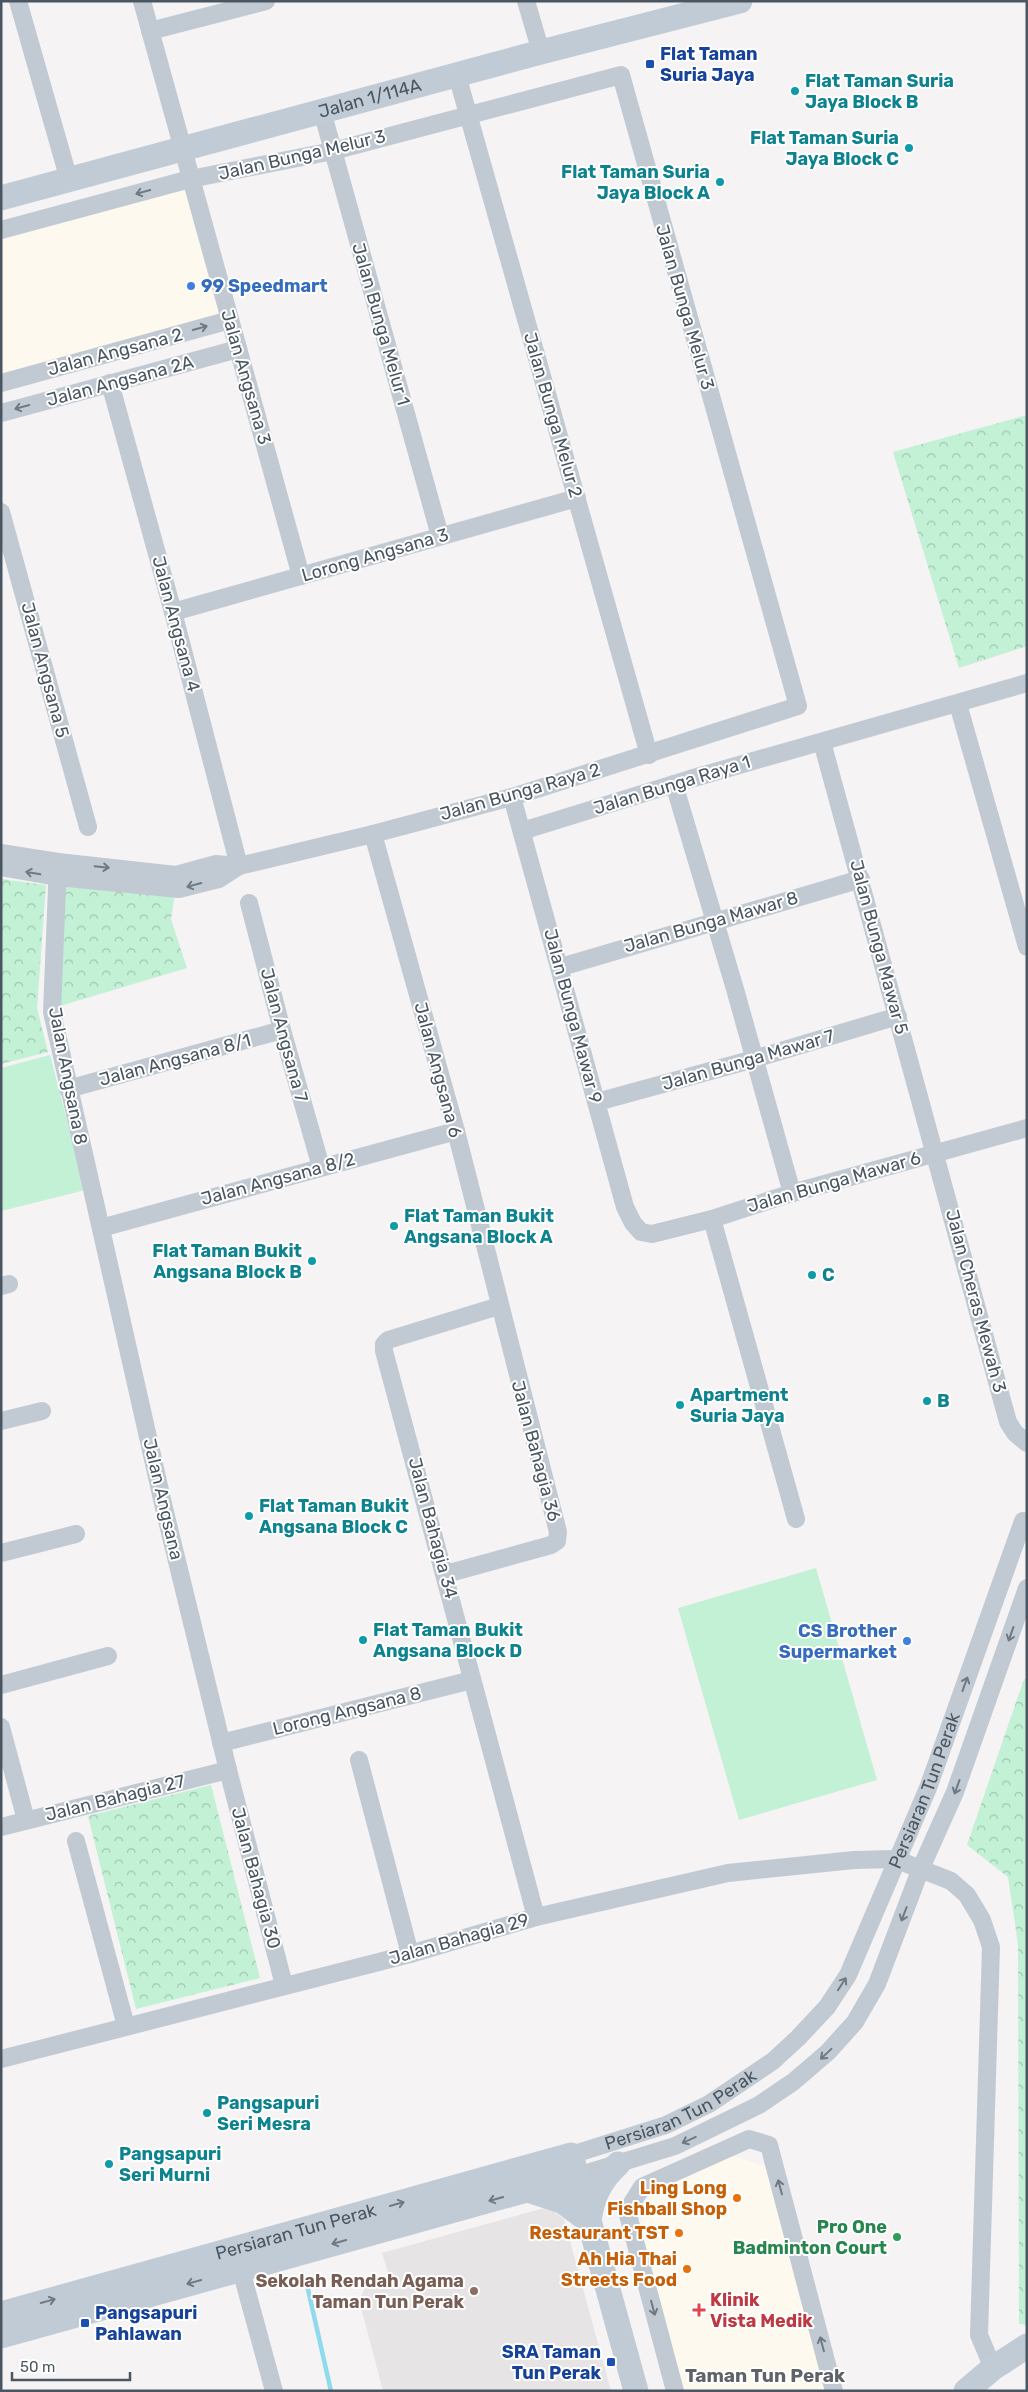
<svg xmlns="http://www.w3.org/2000/svg" width="1028" height="2392" font-family="Rubik,sans-serif">
	<defs>
		<pattern id="forest-crowns" width="20" height="18" patternUnits="userSpaceOnUse" patternTransform="scale(1.25)"><rect width="20" height="18" fill="#c3f1d5"/><path d="M2 6a3 3 0 1 1 6 0M12 15a3 3 0 1 1 6 0" fill="none" stroke="#a0c6b0"/></pattern>
	</defs>
	<rect width="100%" height="100%" fill="#f5f3f3"/>
	<path fill="#fdf9ef" d="M185,187l37,129 -221,62v-142z
		M729,2155l41,12 59,224h-148l-43,-161 14,-40z"/>
	<path fill="#e6e4e5" d="M548,2207l16,12 47,172h-228l-24,-91 9,-18 21,-7 -7,-22z"/>
	<path fill="#c3f1d5" d="M50,1055l35,135 -84,21v-143z
		M816,1568l61,212 -138,40 -61,-212z"/>
	<path fill="url(#forest-crowns)" d="M1027,415v231l-68,22 -66,-216z
		M1,879l45,6 -9,123 11,44 -47,12z
		M65,885l110,9 -4,25 16,49 -127,38z
		M1024,1679l3,1v645l-8,-1 -1,-380 -10,-67 -41,-32z
		M211,1785l49,193 -124,31 -48,-193z"/>
	<g fill="none" stroke-linecap="round" stroke-linejoin="round">
		<path stroke="#90daee" stroke-width="4.5" d="M307,2285l24,106"/>
		<g stroke="#c1cad2" stroke-width="18">
			<path d="M18,1l51,179"/>
			<path d="M142,1l159,575"/>
			<path d="M526,1l15,51"/>
			<path d="M150,31l116,-30"/>
			<path d="M457,75l192,680"/>
			<path d="M322,111l118,425"/>
			<path d="M1,230l189,-51 143,-28 288,-76 177,631 -286,91 -139,37 -134,32 -23,-2 -40,11 -118,-13 -57,-9"/>
			<path d="M1,383l229,-63"/>
			<path d="M110,383l63,229 66,254"/>
			<path d="M1,413l237,-64"/>
			<path d="M1,512l87,315"/>
			<path d="M173,612l404,-114"/>
			<path d="M958,704l69,243"/>
			<path d="M822,742l186,680 7,11 12,10"/>
			<path d="M674,784l61,205 57,204"/>
			<path d="M512,797l113,410 8,16 8,9 11,2 60,-15 80,-26 235,-65"/>
			<path d="M522,831l168,-52 337,-96"/>
			<path d="M373,834l83,297 102,401 -1,9 -6,4 -105,29"/>
			<path d="M58,862l-6,150 112,496 64,262 56,215"/>
			<path d="M1,867l56,10 122,12 40,-10 20,-13"/>
			<path d="M249,903l33,127 39,137"/>
			<path d="M561,967l300,-88"/>
			<path d="M68,1089l214,-59"/>
			<path d="M597,1102l157,-43 144,-43"/>
			<path d="M712,1219l84,300"/>
			<path d="M101,1228l355,-97"/>
			<path d="M1,1286l8,-2"/>
			<path d="M499,1306l-111,34 -4,4v7c52,189 101,378 152,566"/>
			<path d="M1,1421l41,-10"/>
			<path d="M1,1553l75,-19"/>
			<path d="M1,1685l107,-29"/>
			<path d="M1,1727l25,93"/>
			<path d="M221,1743l251,-63"/>
			<path d="M359,1760l51,194"/>
			<path d="M1,1827l227,-57"/>
			<path d="M76,1841l50,185"/>
			<path d="M1,2059l409,-105 126,-37 192,-44 126,-13 41,-1 56,22 16,14 15,25 9,27 -12,388 14,33"/>
			<path id="s1" d="M571,2155l95,-30 43,-21 64,-43 25,-23 29,-31 21,-32 80,-187 95,-267 4,1"/>
			<path d="M577,2176l98,-30 84,-41 34,-23 35,-30 27,-30 22,-38 44,-116 34,-76 72,-204"/>
			<path d="M238,2259l36,132"/>
			<path d="M675,2391l-48,-180 15,-24 107,-48 20,6 65,246"/>
		</g>
		<g stroke="#c1cbd6" stroke-width="25">
			<path id="s2" d="M1,198l540,-146 199,-51"/>
			<path d="M528,2190l34,11 27,20"/>
			<path d="M589,2220c4,-25 11,-39 29,-56"/>
			<path id="s3" d="M1,2314l570,-159 65,236"/>
			<path d="M1,2336l576,-160"/>
			<path d="M966,2391l27,-23 34,-22"/>
		</g>
	</g>
	<defs><path id="oneway-shaft" d="M-6 0H5M1.5-3L5.5 0L1.5 3" fill="none" stroke-width="1.6" stroke-linecap="round" stroke-linejoin="round" transform="scale(1.25)"/></defs>
	<g stroke="#6e7983">
		<use href="#oneway-shaft" transform="translate(143 192) rotate(165)"/>
		<use href="#oneway-shaft" transform="translate(200 328) rotate(-15)"/>
		<use href="#oneway-shaft" transform="translate(22 407) rotate(165)"/>
		<use href="#oneway-shaft" transform="translate(102 867) rotate(6)"/>
		<use href="#oneway-shaft" transform="translate(33 873) rotate(-170)"/>
		<use href="#oneway-shaft" transform="translate(194 885) rotate(165)"/>
		<use href="#oneway-shaft" transform="translate(1011 1634) rotate(109)"/>
		<use href="#oneway-shaft" transform="translate(965 1684) rotate(-70)"/>
		<use href="#oneway-shaft" transform="translate(957 1787) rotate(110)"/>
		<use href="#oneway-shaft" transform="translate(904 1914) rotate(111)"/>
		<use href="#oneway-shaft" transform="translate(842 1984) rotate(-57)"/>
		<use href="#oneway-shaft" transform="translate(826 2054) rotate(137)"/>
		<use href="#oneway-shaft" transform="translate(689 2140) rotate(156)"/>
		<use href="#oneway-shaft" transform="translate(780 2187) rotate(-105)"/>
		<use href="#oneway-shaft" transform="translate(653 2308) rotate(75)"/>
		<use href="#oneway-shaft" transform="translate(822 2344) rotate(-105)"/>
	</g>
	<g stroke="#6e7984">
		<use href="#oneway-shaft" transform="translate(496 2199) rotate(164)"/>
		<use href="#oneway-shaft" transform="translate(397 2204) rotate(-16)"/>
		<use href="#oneway-shaft" transform="translate(339 2242) rotate(164)"/>
		<use href="#oneway-shaft" transform="translate(194 2282) rotate(165)"/>
		<use href="#oneway-shaft" transform="translate(48 2301) rotate(-15)"/>
	</g>
	<g fill="#1a4fb4" stroke="#fff" stroke-width="2">
		<rect x="645" y="59" width="10" height="10" rx="2.5"/>
		<rect x="80" y="2318" width="10" height="10" rx="2.5"/>
		<rect x="606" y="2357" width="10" height="10" rx="2.5"/>
	</g>
	<g fill="#0f9aa8" stroke="#fff" stroke-width="2">
		<circle cx="795" cy="91" r="5"/>
		<circle cx="909" cy="148" r="5"/>
		<circle cx="720" cy="182" r="5"/>
		<circle cx="394" cy="1226" r="5"/>
		<circle cx="312" cy="1261" r="5"/>
		<circle cx="812" cy="1275" r="5"/>
		<circle cx="927" cy="1401" r="5"/>
		<circle cx="680" cy="1405" r="5"/>
		<circle cx="249" cy="1516" r="5"/>
		<circle cx="363" cy="1640" r="5"/>
		<circle cx="207" cy="2113" r="5"/>
		<circle cx="109" cy="2164" r="5"/>
	</g>
	<g fill="#3f7fe0" stroke="#fff" stroke-width="2">
		<circle cx="191" cy="286" r="5"/>
		<circle cx="907" cy="1641" r="5"/>
	</g>
	<g fill="#e8710a" stroke="#fff" stroke-width="2">
		<circle cx="737" cy="2198" r="5"/>
		<circle cx="679" cy="2233" r="5"/>
		<circle cx="687" cy="2269" r="5"/>
	</g>
	<circle fill="#2e9e5b" stroke="#fff" stroke-width="2" cx="897" cy="2237" r="5"/>
	<circle fill="#8d6e63" stroke="#fff" stroke-width="2" cx="474" cy="2291" r="5"/>
	<path fill="#e0444e" stroke="#fff" stroke-width="2" d="M696.5 2302.5h5v5h5v5h-5v5h-5v-5h-5v-5h5z"/>
	<g text-anchor="middle" stroke-width="4" stroke-linejoin="round" paint-order="stroke">
		<g font-size="18" font-weight="bold" fill="#164399" stroke="#fff" text-anchor="start">
			<text x="660" y="60">Flat Taman<tspan x="660" dy="21">Suria Jaya</tspan></text>
			<text x="95" y="2319">Pangsapuri<tspan x="95" dy="21">Pahlawan</tspan></text>
			<text x="601" y="2358" text-anchor="end">SRA Taman<tspan x="601" dy="21">Tun Perak</tspan></text>
		</g>
		<g font-size="18" font-weight="bold" fill="#0d838f" stroke="#fff" text-anchor="start">
			<text x="805" y="87">Flat Taman Suria<tspan x="805" dy="21">Jaya Block B</tspan></text>
			<text x="899" y="144" text-anchor="end">Flat Taman Suria<tspan x="899" dy="21">Jaya Block C</tspan></text>
			<text x="710" y="178" text-anchor="end">Flat Taman Suria<tspan x="710" dy="21">Jaya Block A</tspan></text>
			<text x="404" y="1222">Flat Taman Bukit<tspan x="404" dy="21">Angsana Block A</tspan></text>
			<text x="302" y="1257" text-anchor="end">Flat Taman Bukit<tspan x="302" dy="21">Angsana Block B</tspan></text>
			<text x="822" y="1281">C</text>
			<text x="690" y="1401">Apartment<tspan x="690" dy="21">Suria Jaya</tspan></text>
			<text x="937" y="1407">B</text>
			<text x="259" y="1512">Flat Taman Bukit<tspan x="259" dy="21">Angsana Block C</tspan></text>
			<text x="373" y="1636">Flat Taman Bukit<tspan x="373" dy="21">Angsana Block D</tspan></text>
			<text x="217" y="2109">Pangsapuri<tspan x="217" dy="21">Seri Mesra</tspan></text>
			<text x="119" y="2160">Pangsapuri<tspan x="119" dy="21">Seri Murni</tspan></text>
		</g>
		<g font-size="18" fill="#4a5661" stroke="#fff">
			<text dy="6" stroke="none"><textPath href="#s2" startOffset="382">Jalan 1/114A</textPath></text>
			<text transform="translate(302 155) rotate(-13)" y="6">Jalan Bunga Melur 3</text>
			<text transform="translate(685 307) rotate(74)" y="6">Jalan Bunga Melur 3</text>
			<text transform="translate(381 324) rotate(74)" y="6">Jalan Bunga Melur 1</text>
			<text transform="translate(115 352) rotate(-15)" y="6">Jalan Angsana 2</text>
			<text transform="translate(246 377) rotate(74)" y="6">Jalan Angsana 3</text>
			<text transform="translate(120 381) rotate(-15)" y="6">Jalan Angsana 2A</text>
			<text transform="translate(553 415) rotate(74)" y="6">Jalan Bunga Melur 2</text>
			<text transform="translate(375 555) rotate(-16)" y="6">Lorong Angsana 3</text>
			<text transform="translate(176 624) rotate(75)" y="6">Jalan Angsana 4</text>
			<text transform="translate(45 670) rotate(75)" y="6">Jalan Angsana 5</text>
			<text transform="translate(672 785) rotate(-17)" y="6">Jalan Bunga Raya 1</text>
			<text transform="translate(520 792) rotate(-16)" y="6">Jalan Bunga Raya 2</text>
			<text transform="translate(711 922) rotate(-16)" y="6">Jalan Bunga Mawar 8</text>
			<text transform="translate(879 947) rotate(75)" y="6">Jalan Bunga Mawar 5</text>
			<text transform="translate(573 1016) rotate(75)" y="6">Jalan Bunga Mawar 9</text>
			<text transform="translate(284 1035) rotate(75)" y="6">Jalan Angsana 7</text>
			<text transform="translate(175 1060) rotate(-15)" y="6">Jalan Angsana 8/1</text>
			<text transform="translate(748 1060) rotate(-16)" y="6">Jalan Bunga Mawar 7</text>
			<text transform="translate(438 1070) rotate(75)" y="6">Jalan Angsana 6</text>
			<text transform="translate(68 1076) rotate(79)" y="6">Jalan Angsana 8</text>
			<text transform="translate(278 1179) rotate(-15)" y="6">Jalan Angsana 8/2</text>
			<text transform="translate(834 1182) rotate(-16)" y="6">Jalan Bunga Mawar 6</text>
			<text transform="translate(976 1301) rotate(75)" y="6">Jalan Cheras Mewah 3</text>
			<text transform="translate(536 1451) rotate(75)" y="6">Jalan Bahagia 36</text>
			<text transform="translate(163 1499) rotate(77)" y="6">Jalan Angsana</text>
			<text transform="translate(433 1528) rotate(75)" y="6">Jalan Bahagia 34</text>
			<text transform="translate(347 1711) rotate(-14)" y="6">Lorong Angsana 8</text>
			<text dy="6" stroke="none"><textPath href="#s1" startOffset="539">Persiaran Tun Perak</textPath></text>
			<text transform="translate(115 1798) rotate(-14)" y="6">Jalan Bahagia 27</text>
			<text transform="translate(256 1878) rotate(75)" y="6">Jalan Bahagia 30</text>
			<text transform="translate(459 1939) rotate(-16)" y="6">Jalan Bahagia 29</text>
			<text dy="6" stroke="none"><textPath href="#s1" startOffset="119">Persiaran Tun Perak</textPath></text>
			<text dy="6" stroke="none"><textPath href="#s3" startOffset="306">Persiaran Tun Perak</textPath></text>
		</g>
		<g font-size="18" font-weight="bold" fill="#366cbe" stroke="#fff" text-anchor="start">
			<text x="201" y="292">99 Speedmart</text>
			<text x="897" y="1637" text-anchor="end">CS Brother<tspan x="897" dy="21">Supermarket</tspan></text>
		</g>
		<g font-size="18" font-weight="bold" fill="#c56008" stroke="#fff" text-anchor="end">
			<text x="727" y="2194">Ling Long<tspan x="727" dy="21">Fishball Shop</tspan></text>
			<text x="669" y="2239">Restaurant TST</text>
			<text x="677" y="2265">Ah Hia Thai<tspan x="677" dy="21">Streets Food</tspan></text>
		</g>
		<g font-size="18" font-weight="bold" fill="#27864d" stroke="#fff" text-anchor="end">
			<text x="887" y="2233">Pro One<tspan x="887" dy="21">Badminton Court</tspan></text>
		</g>
		<g font-size="18" font-weight="bold" fill="#785e54" stroke="#fff" text-anchor="end">
			<text x="464" y="2287">Sekolah Rendah Agama<tspan x="464" dy="21">Taman Tun Perak</tspan></text>
		</g>
		<g font-size="18" font-weight="bold" fill="#be3a42" stroke="#fff" text-anchor="start">
			<text x="710" y="2306">Klinik<tspan x="710" dy="21">Vista Medik</tspan></text>
		</g>
		<g font-size="19" font-weight="bold" fill="#5f6368" stroke="#fff">
			<text x="765" y="2382">Taman Tun Perak</text>
		</g>
	</g>
	<rect width="1028" height="2392" fill="none" stroke="#4a5661" stroke-width="5"/>
	<path d="M12 2372v8h118v-8" fill="none" stroke="#4a5661" stroke-width="2.5"/>
	<text x="20" y="2372" font-size="15" fill="#4a5661" stroke="#ffffff" stroke-width="4" paint-order="stroke">50 m</text>
</svg>
